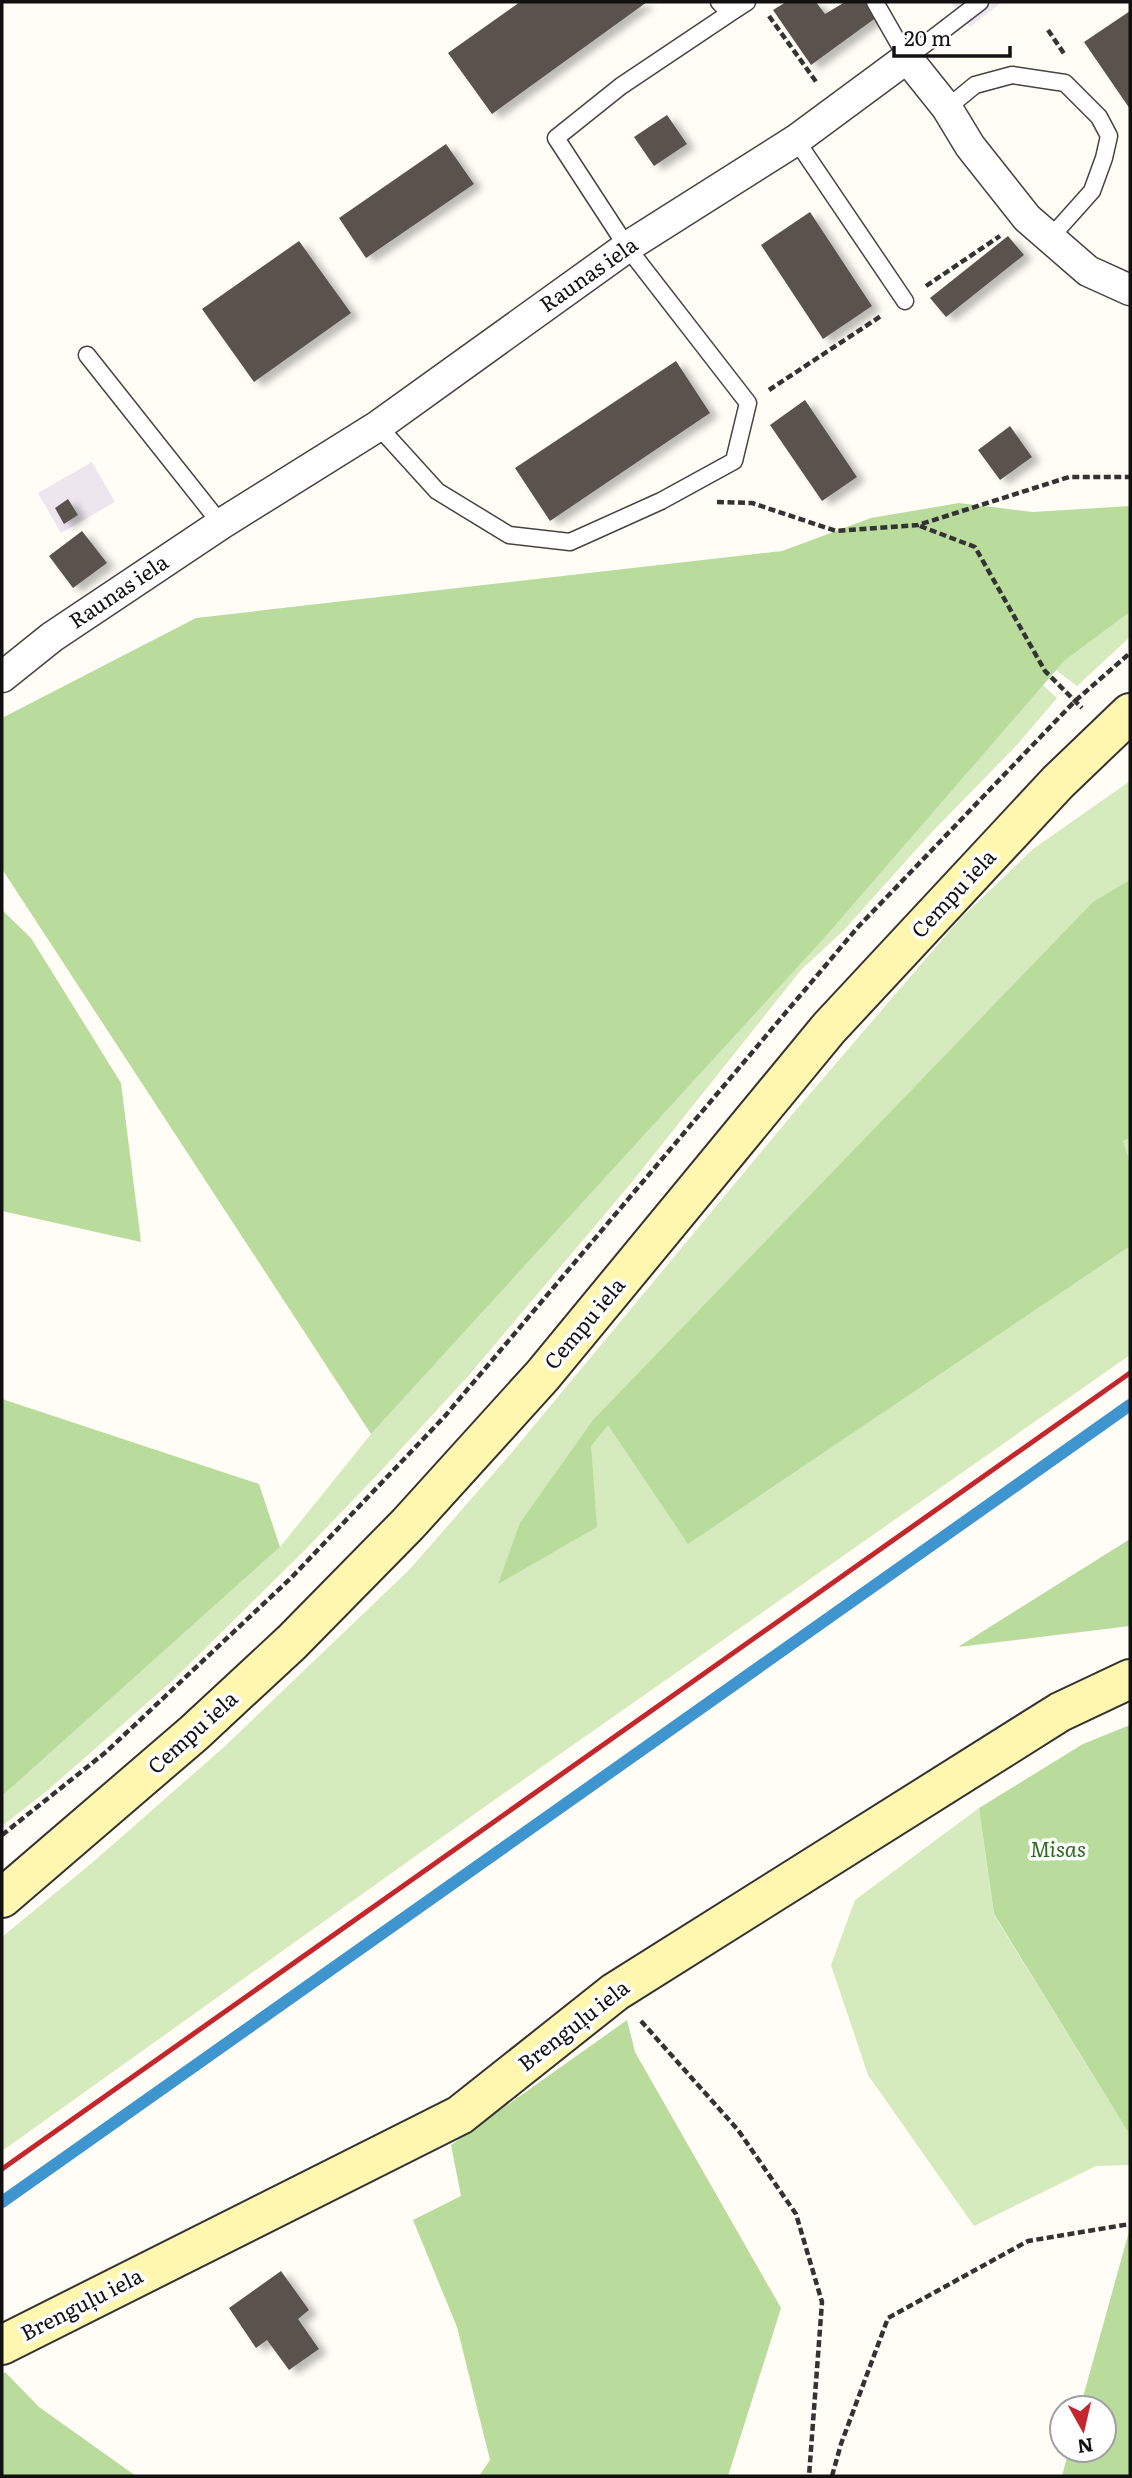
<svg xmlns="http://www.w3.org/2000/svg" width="1132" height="2478" font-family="Literata,serif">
	<defs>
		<filter id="shadow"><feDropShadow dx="8" dy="4.5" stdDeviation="3.5" flood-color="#0004"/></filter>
	</defs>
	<rect width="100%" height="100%" fill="#fffdf5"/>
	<path fill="#eee6ef" d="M951,2h51l-32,25z
		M92,462l23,40 -54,31 -23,-40z"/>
	<path fill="#d5ebbd" d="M1130,612v25l-53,49 -21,-16 8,-9z
		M1043,685l14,13 -41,48 -84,86 -88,98 -43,40 -169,212 -162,192 -91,99 -76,79 -131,129 -124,109 -46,36v-30l278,-249 91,-113 456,-499z
		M1130,781v574l-647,453 -481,343v-214l91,-75 131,-115 186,-178 103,-118 283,-341 163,-190 74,-71z
		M979,1808l15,107 136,220v30l-34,1 -122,60 -106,-151 -37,-110 24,-65z"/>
	<path fill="#b9dc9c" d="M959,503l74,9 97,-6v106l-66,49 -237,274 -456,499 -369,-565v-151l194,-100 586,-67 89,-33z
		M1130,880v258l-7,3 7,22v83l-442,298 -80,-119 -17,21 6,81 -99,57 22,-61 73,-103 500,-518z
		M2,910l29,28 90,145 20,159 -139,-31z
		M2,1399l257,85 21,63 -278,249z
		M1130,1539v87l-172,21z
		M1130,1725v410l-136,-221 -15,-106 104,-64z
		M627,2020l8,32 146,256 -53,168h-249l11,-16 -33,-133 -44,-107 48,-24 -10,-51z
		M1130,2228v248h-68l7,-26h35v-42h-24z
		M5,2372l34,35 97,69h-134v-101z"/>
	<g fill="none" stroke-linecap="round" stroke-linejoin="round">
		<path stroke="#3f96cf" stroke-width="12" d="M2,2202l1128,-797"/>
	</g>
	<path fill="#5a524d" filter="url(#shadow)" d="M520,2h127l-155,112 -44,-61z
		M786,2h30l9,12 20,-12h21l11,15 -66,48 -38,-55z
		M1130,11v98l-46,-67z
		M667,115l20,29 -33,22 -20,-29z
		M446,144l28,40 -108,74 -27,-40z
		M810,212l62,94 -49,33 -62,-94z
		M1008,236l16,19 -78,62 -16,-19z
		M299,241l52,72 -97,69 -52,-73z
		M676,361l34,52 -160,108 -35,-53z
		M805,400l52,77 -35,24 -52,-76z
		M1010,426l22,31 -32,23 -22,-30z
		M68,499l10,16 -14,9 -9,-16z
		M82,531l25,32 -34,25 -24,-32z
		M281,2271l28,39 -11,9 21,30 -30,21 -22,-30 -11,8 -27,-40z"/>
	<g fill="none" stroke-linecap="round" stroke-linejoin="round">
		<defs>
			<path id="lane" d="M719,2l11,11 17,-11
				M875,2l32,56 73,-56
				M947,108l28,-23 37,-10 53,8 34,34 10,19 -5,22 -12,33 -42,47
				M796,140l109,161
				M87,355l134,169
				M378,426l59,65 72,44 61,7 91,-41 73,-40 14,-58 -121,-156 -71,-109 65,-52 109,-73"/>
			<path id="street" d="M2,677l50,-40 169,-113 157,-98 249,-179 169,-107 111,-82 40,50 23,38 57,72 61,53 42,19"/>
			<path id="secondary" d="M2,1898l192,-165 98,-91 116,-118 135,-149 286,-347 229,-246 72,-69
				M2,2345l458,-230 155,-123 445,-280 70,-33"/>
		</defs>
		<use href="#lane" stroke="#444" stroke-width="19"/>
		<use href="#street" stroke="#444" stroke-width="33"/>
		<use href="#secondary" stroke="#333" stroke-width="42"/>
		<path stroke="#333" stroke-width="4.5" stroke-dasharray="7 3.5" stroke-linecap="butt" d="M769,16l48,67
			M1048,30l17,25
			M926,286l74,-50
			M769,390l112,-74
			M717,502l35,1 84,28 82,-6 151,-48h61
			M920,526l55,21 70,124 37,37
			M2,1835l104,-83 186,-175 153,-161 413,-489 217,-226 55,-48
			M641,2021l97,109 58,84 26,88 -13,174
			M832,2476l9,-32 47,-126 140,-77 102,-17"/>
		<use href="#lane" stroke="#fff" stroke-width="16"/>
		<use href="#street" stroke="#fff" stroke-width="30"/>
		<use href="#secondary" stroke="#fff6b0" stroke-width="38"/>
		<path stroke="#c4262e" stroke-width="5" d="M2,2169l1128,-796"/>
	</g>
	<g text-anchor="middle" stroke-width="7" stroke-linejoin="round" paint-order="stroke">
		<g font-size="21" fill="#111" stroke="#fff">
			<text transform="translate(589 275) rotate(-35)" y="7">Raunas iela</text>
			<text transform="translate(119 592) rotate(-34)" y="7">Raunas iela</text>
			<text transform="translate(954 894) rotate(-47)" y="7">Cempu iela</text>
			<text transform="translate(585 1324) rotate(-50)" y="7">Cempu iela</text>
			<text transform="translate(193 1733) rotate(-42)" y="7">Cempu iela</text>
			<text transform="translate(574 2026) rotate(-38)" y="7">Brenguļu iela</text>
			<text transform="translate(82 2305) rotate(-27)" y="7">Brenguļu iela</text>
		</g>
		<g font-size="21" font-style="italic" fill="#2f6b1f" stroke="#fff">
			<text x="1058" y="1857">Misas</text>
		</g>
	</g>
	<rect width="1132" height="2478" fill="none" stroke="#111111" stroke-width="7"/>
	<g transform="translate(1083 2429) rotate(172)"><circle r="33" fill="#ffffff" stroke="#a0a0a0" stroke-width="2"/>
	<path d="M0-5L12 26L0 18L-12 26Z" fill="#c4262e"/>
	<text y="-10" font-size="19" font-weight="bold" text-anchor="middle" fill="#111111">N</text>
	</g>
	<path d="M894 46v10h116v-10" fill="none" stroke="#111111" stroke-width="3.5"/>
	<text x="904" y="46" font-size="21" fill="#111111" stroke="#ffffff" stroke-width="5" paint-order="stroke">20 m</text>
</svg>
